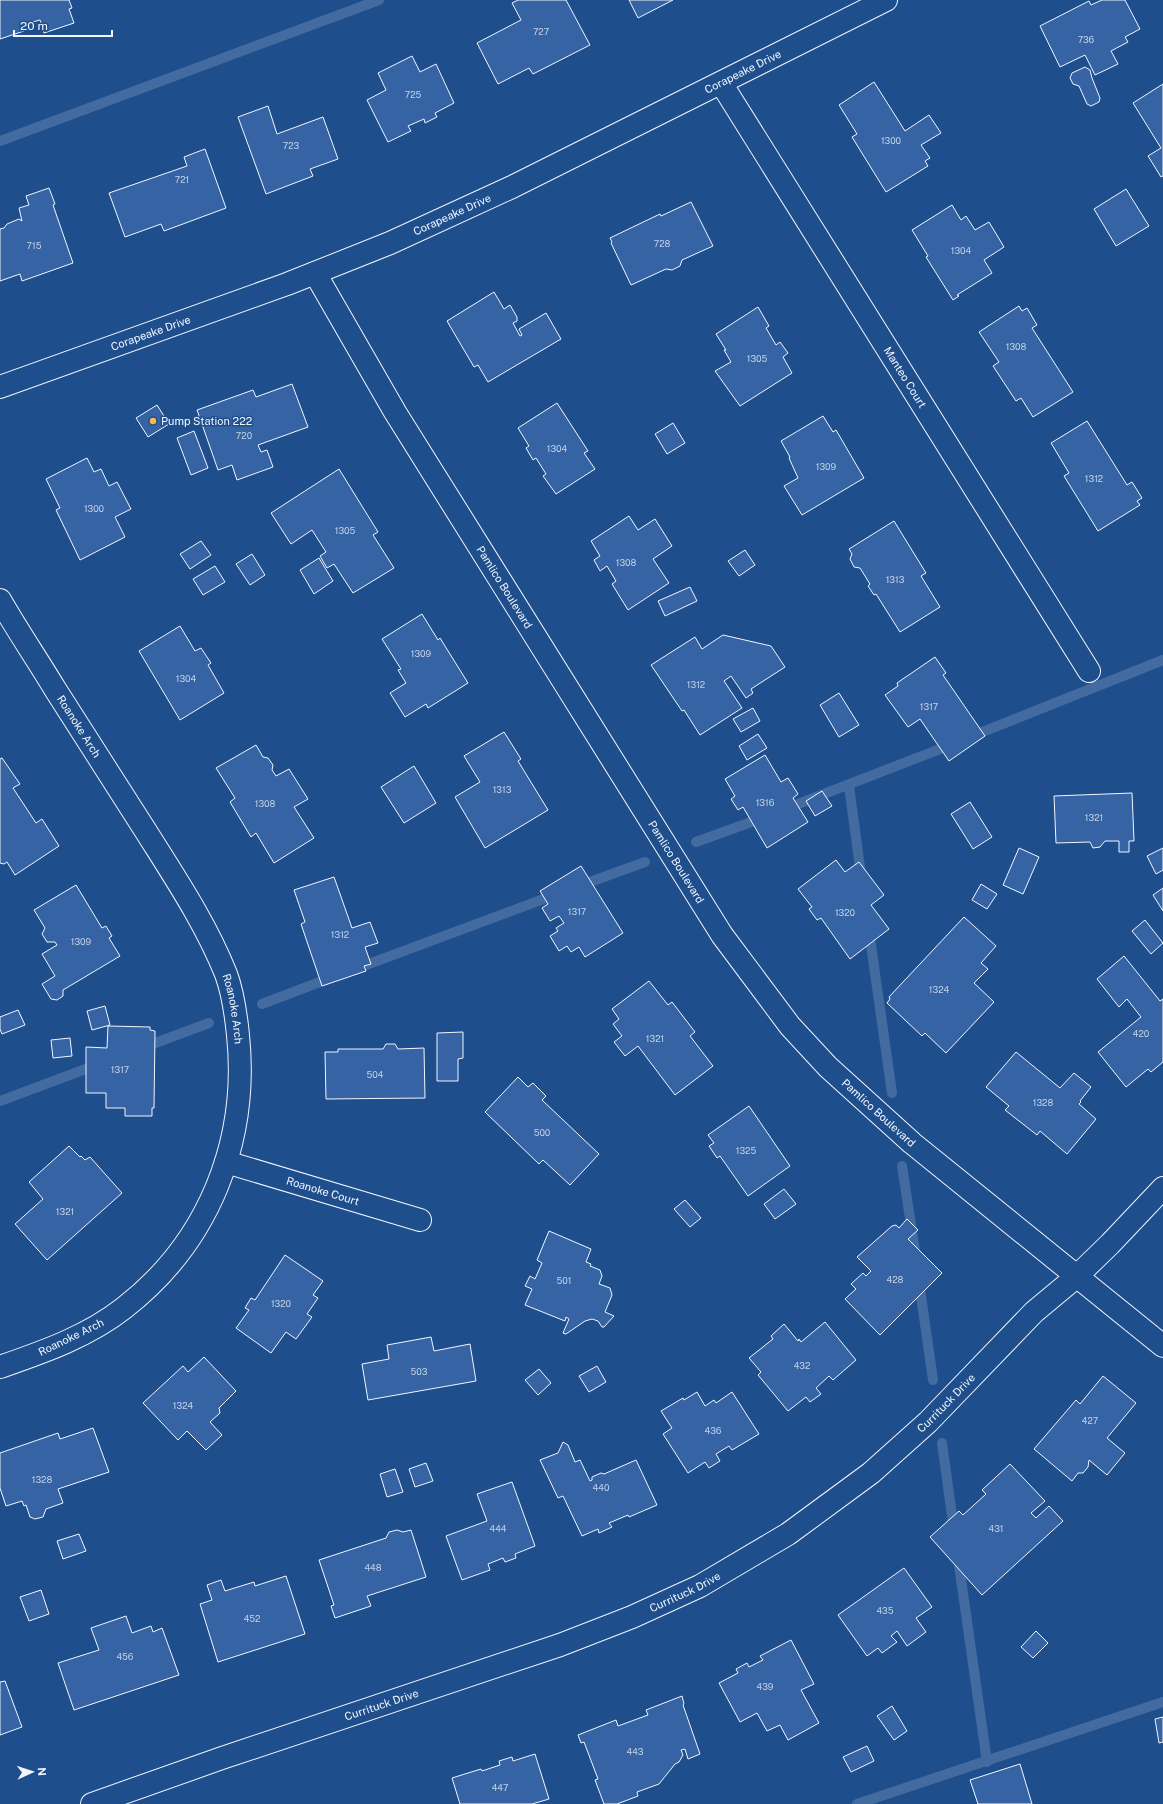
<svg xmlns="http://www.w3.org/2000/svg" width="1163" height="1804" font-family="'Public Sans',sans-serif">
	<rect width="100%" height="100%" fill="#1f4e8c"/>
	<g fill="none" stroke-linecap="round" stroke-linejoin="round">
		<path stroke="#446ba0" stroke-width="10" d="M0,141l379,-141
			M970,737l193,-77
			M849,786l12,89
			M785,809l168,-65
			M696,842l69,-25
			M579,886l66,-24
			M869,931l23,162
			M358,968l199,-74
			M262,1004l71,-27
			M142,1048l67,-25
			M0,1101l99,-37
			M902,1166l14,92
			M919,1282l14,98
			M942,1443l12,87
			M958,1558l29,204
			M857,1804l306,-102"/>
	</g>
	<path fill="#3563a3" stroke="#f2f6ff" d="M0,0h69l3,8 -3,1 5,14 -30,10 -4,-13 -18,5 2,6 -24,8z
		M518,0h48l24,45 -57,29 -4,-6 -31,16 -21,-41 44,-23 -9,-17z
		M629,0h44l-35,18z
		M1102,0h23l15,29 -15,8 3,5 -17,9 7,13 -23,11 -10,-20 -25,12 -20,-41 49,-25 2,4z
		M412,56l8,16 16,-8 18,39 -19,10 2,4 -12,6 -1,-4 -16,7 3,5 -23,11 -21,-42 19,-10 -8,-17z
		M1085,67l5,3 2,8 8,20 -1,4 -8,4 -4,-2 -8,-18 -6,-2 -3,-6 2,-5z
		M874,82l31,49 24,-16 12,18 -20,12 9,13 -5,3 3,5 -42,26 -34,-55 5,-3 -18,-29z
		M1163,84v92l-2,1 -13,-21 13,-8 -28,-45z
		M268,106l9,28 46,-17 15,42 -28,10 3,7 -47,18 -28,-77z
		M205,149l21,59 -62,23 -3,-7 -36,13 -16,-44 78,-27 -3,-9z
		M49,188l6,16 -2,1 20,58 -51,18 -2,-7 -20,7v-52l4,-1 3,-4 12,-5 3,2 -3,-13 10,-3 -3,-9z
		M1126,189l23,37 -33,20 -22,-37z
		M691,202l22,44 -31,14 -2,6 -8,4 -6,-1 -35,16 -20,-42 1,-1 -2,-4 50,-24 1,2z
		M952,205l9,15 5,-4 9,14 14,-8 15,25 -20,13 8,13 -35,22 2,1 -6,4 -27,-43 2,-1 -16,-26z
		M494,292l10,17 6,-4 7,12v4l-4,2 7,13 2,-1 -3,-6 27,-16 15,26 -73,43 -10,-17 -4,2 -27,-46z
		M1019,306l3,5 5,-3 10,17 -5,3 41,64 -40,25 -12,-19 -5,3 -23,-35 6,-4 -20,-30z
		M758,307l11,19 -3,2 10,17 4,-3 8,11 -5,4 9,16 -52,33 -25,-35 16,-9 -7,-12h2l-10,-16z
		M292,384l16,43 -50,18 3,7 6,-2 6,17 -36,13 -5,-15 -14,5 -21,-60 56,-20 3,7z
		M557,403l31,48 -4,2 11,16 -39,25 -13,-18 3,-2 -10,-16 -3,2 -7,-12 3,-2 -11,-18z
		M157,405l12,19 -21,13 -12,-19z
		M823,416l10,16 3,-2 28,48 -62,37 -18,-29 14,-8 -9,-20 1,-1 -9,-16z
		M1087,421l40,64 5,-3 10,16 -5,3 3,4 -42,26 -34,-55 5,-3 -18,-30z
		M673,423l12,20 -18,11 -12,-20z
		M194,431l14,37 -17,7 -14,-37z
		M87,458l7,14 7,-3 8,17 8,-4 14,27 -16,8 10,20 -45,23 -24,-50 4,-2 -14,-29z
		M339,469l39,63 -5,3 21,33 -41,25 -19,-29 -7,4 -7,-12 6,-4 -14,-22 -21,14 -20,-31z
		M629,516l9,14 17,-11 17,27 -19,13 16,24 -41,27 -16,-26 4,-3 -9,-15 -7,5 -6,-11 6,-4 -9,-15z
		M894,521l32,52 -5,3 19,31 -40,25 -24,-38 -2,1 -6,-9 2,-2 -10,-16 -6,-1 -4,-8 2,-5 -3,-5z
		M201,541l10,14 -21,14 -10,-15z
		M745,550l10,15 -16,11 -11,-15z
		M252,554l13,21 -15,10 -14,-21z
		M319,558l14,23 -19,13 -14,-24z
		M215,566l10,16 -22,13 -10,-16z
		M690,587l7,14 -32,15 -7,-15z
		M422,614l16,26 2,-2 28,45 -40,25 -2,-4 -21,13 -15,-24 16,-10 -8,-13 3,-1 -19,-30z
		M180,626l15,25 6,-3 10,15 -3,2 16,28 -44,27 -41,-69z
		M723,635l48,11 14,21 -34,22 2,4 -7,5 -15,-22 -7,5 18,27 -42,27 -16,-25 -2,1 -31,-46 44,-28 7,12z
		M935,657l11,16 -3,2 42,61 -36,25 -29,-42 -12,8 -23,-32 13,-9 -1,-3z
		M839,693l20,32 -20,12 -19,-32z
		M753,708l7,13 -19,11 -8,-13z
		M504,732l17,27 -3,2 30,49 -63,38 -30,-51 25,-15 -16,-26z
		M758,734l9,14 -20,12 -8,-14z
		M256,745l7,12 5,1 5,7 -1,5 4,6 13,-7 19,30 -14,8 20,31 -40,25 -18,-30 -5,4 -21,-35 5,-4 -19,-30z
		M765,755l16,27 7,-4 10,16 -5,4 15,24 -41,26 -24,-41 -5,3 -7,-11 4,-3 -10,-17z
		M2,758l18,26 -7,4 23,35 6,-4 17,27 -44,29 -8,-13 -3,2 -4,-1v-104z
		M414,766l22,37 -32,20 -23,-36z
		M822,791l10,15 -17,10 -9,-15z
		M1132,793l2,48h-5v11h-10v-11h-14l-5,6 -7,1 -3,-6 -34,1 -2,-47z
		M970,802l22,35 -19,12 -22,-35z
		M1019,848l20,9 -16,37 -20,-9z
		M1163,848v22l-7,4 -9,-18z
		M836,860l9,12 14,-10 25,33 -13,10 18,24 -39,30 -29,-41 -4,2 -8,-11 3,-2 -14,-18z
		M581,866l42,67 -38,24 -6,-10 -8,5 -4,-6 -8,5 -9,-15 8,-5 -2,-3 8,-5 -5,-7 -9,5 -8,-13 6,-4 -8,-13z
		M334,877l18,51 18,-6 8,21 -13,4 6,17 -7,2 2,5 -44,15 -21,-62 4,-2 -11,-32z
		M981,884l16,10 -10,15 -15,-9z
		M76,885l26,43 4,-2 6,10 -3,2 11,18 -57,34v6l-6,4 -6,-1 -9,-15 13,-8 -13,-22 15,-9 -2,-3h-8l-5,-8 3,-6 -11,-18z
		M1163,888v23l-10,-16z
		M964,917l32,29 -15,17 7,6 -14,14 20,19 -48,51 -21,-20 -3,3 -35,-33 3,-4 -1,-2z
		M1145,920l18,23 -12,11 -19,-23z
		M1124,956l36,45 3,-2v63l-12,10 -3,-3 -22,18 -28,-35 43,-35 -14,-18 -8,8 -22,-28z
		M649,981l19,24 4,-3 23,30 -5,4 23,30 -38,29 -37,-49 -13,10 -11,-14 8,-6 -9,-12 6,-5 -7,-10z
		M105,1006l5,19 -18,5 -5,-19z
		M18,1010l7,15 -23,9 -2,-5v-12z
		M108,1026l42,1v3l5,1 -1,77h-2v8h-27v-8h-19v-15h-20v-46l21,1z
		M463,1032v26l-5,1v22h-21v-48z
		M70,1038l2,18 -19,2 -2,-18z
		M386,1044h9l3,5 26,-1 1,50 -99,1 -1,-47h13v-3h45z
		M1016,1052l44,36 14,-15 17,14 -11,14 1,1 -2,2 17,15 -29,35 -27,-23 -3,4 -32,-25 4,-4 -23,-19z
		M518,1077l10,10 5,-4 13,13 -4,4 57,54 -29,31 -27,-25 -4,4 -54,-52z
		M749,1106l41,60 -42,30 -28,-40 -3,2 -8,-12 5,-3 -6,-8z
		M69,1146l11,11 1,-1 4,4 5,-3 32,36 -75,67 -32,-36 28,-25 -14,-17z
		M784,1189l12,15 -21,15 -11,-15z
		M685,1200l16,18 -11,9 -16,-18z
		M907,1219l11,11 -10,9 34,34 -62,62 -35,-36 11,-10 -5,-5 12,-11 3,3 5,-5 -14,-14 35,-31 4,-1 3,3z
		M549,1231l42,18 -5,13 5,2 -1,2 10,4 2,6 -3,8 11,4 2,7 -7,17 9,4 -10,11h-2l-4,-6 -6,-2 -7,2 -19,13 -3,-1 6,-14 -3,-2 -1,4 -40,-16 7,-16 -7,-3 5,-10 5,3 7,-16 -5,-3z
		M285,1255l38,26 -10,14 5,3 -11,16 5,3 -16,22 -10,-7 -15,21 -35,-25 13,-18 -4,-2 6,-10 4,2z
		M825,1322l31,38 -23,20 -4,-4 -13,12 5,6 -11,8 -4,-5 -18,14 -30,-36 3,-3 -12,-14 24,-19 -2,-3 13,-12 14,17 1,-2 2,3z
		M431,1337l3,14 36,-7 6,37 -108,19 -6,-36 27,-5 -2,-14z
		M204,1357l32,34 -17,17 1,5 -10,9 12,13 -16,15 -19,-19 -9,9 -35,-37 40,-37 5,6z
		M597,1366l9,16 -17,10 -10,-16z
		M539,1369l12,14 -13,12 -13,-15z
		M1103,1376l33,27 -29,35 18,15 -18,22 -18,-15 -1,7 -5,6h-5l-6,8 -38,-32 42,-49 4,4z
		M697,1392l8,14 9,-6 2,3 16,-11 27,42 -27,16 -3,-4 -13,8 4,7 -11,7 -4,-6 -17,11 -25,-39 9,-6 -11,-17 22,-13 1,2z
		M93,1428l16,44 -51,17 5,14 -17,6 -3,8 -8,2 -5,-2 -4,-12 -2,1 -2,-5 -16,5 -6,-18v-35l58,-20 2,6z
		M563,1442l5,3 7,17 5,-2 10,21 2,-1v-3l9,-4 3,1 32,-14 21,45 -28,12 -1,-2 -19,8 3,4 -13,6 -1,-4 -16,7 -19,-40 -5,2 -18,-38 18,-7z
		M426,1463l7,18 -18,6 -6,-18z
		M1010,1464l35,37 -14,12 5,5 13,-12 14,15 -81,74 -52,-58 29,-26 4,4 23,-21 -4,-4z
		M395,1469l8,23 -16,5 -7,-23z
		M512,1482l23,64 -20,8 1,4 -11,4 -2,-4 -15,6 2,6 -28,10 -16,-44 41,-15 -10,-27z
		M397,1530l6,2 8,-2 15,47 -59,19 4,10 -36,12 -4,-12 3,-1 -15,-45 67,-22 3,-6z
		M79,1534l7,17 -23,8 -6,-18z
		M904,1568l28,39 -16,11 10,14 -19,14 -10,-15 -6,5 6,6 -15,11 -4,-5 -11,8 -29,-41z
		M286,1576l19,58 -87,28 -18,-58 12,-4 -5,-15 14,-5 4,11 29,-9 1,4z
		M41,1590l8,24 -20,7 -9,-24z
		M126,1616l6,17 19,-7 2,6 9,-4 17,47 -105,35 -16,-47 41,-13 -8,-22z
		M1036,1631l12,12 -15,15 -12,-11z
		M791,1640l23,44 -13,6 18,33 -31,17 -8,-15 -13,6 -10,-18 -17,9 -21,-39 19,-10 -2,-4 11,-6 2,4 14,-7 -3,-4z
		M5,1681l17,46 -22,8v-53z
		M682,1696l2,8 -1,1 17,49 -12,5 -3,-10 -4,1 2,5 -4,7 -4,2 -16,20 -22,8 1,4 -21,8h-13l-9,-24 3,-1 -14,-37 -3,1 -3,-8 38,-15 2,6 30,-11 -2,-5z
		M892,1706l15,25 -13,9 -17,-24z
		M1163,1717v25l-4,1 -4,-24z
		M867,1746l7,15 -23,11 -8,-15z
		M535,1754l14,45 -17,5h-72l-8,-26 29,-9 1,2 18,-6 -1,-4 13,-4 1,4z
		M1020,1764l12,40h-54l-8,-24z"/>
	<g fill="none" stroke-linecap="round" stroke-linejoin="round">
		<defs>
			<g id="minor">
				<path id="s1" d="M721,83l368,588"/>
				<path id="s2" d="M315,273l80,139 327,523 68,91 38,41 84,76 251,203"/>
				<path id="s3" d="M0,387l287,-103 103,-41 122,-56 374,-187"/>
				<path id="s4" d="M0,600c17,30 37,59 55,89 31,48 61,96 92,144 29,46 59,91 79,141 7,19 10,41 12,61 11,106 -29,207 -114,273 -37,29 -81,44 -124,59"/>
				<path id="s5" d="M226,1162l194,58"/>
				<path id="s6" d="M92,1804l130,-46 338,-113 72,-28 68,-31 88,-52 83,-61 57,-51 106,-110 42,-35 34,-33 53,-56"/>
			</g>
		</defs>
		<use href="#minor" stroke="#f2f6ff" stroke-width="24"/>
		<use href="#minor" stroke="#1f4e8c" stroke-width="22"/>
	</g>
	<circle fill="#ffb74d" stroke="#1f4e8c" stroke-width="1.5" cx="153" cy="421" r="4"/>
	<g text-anchor="middle" stroke-width="3" stroke-linejoin="round" paint-order="stroke">
		<g font-size="9" fill="#c3d1e8">
			<text x="541" y="35">727</text>
			<text x="1086" y="43">736</text>
			<text x="413" y="98">725</text>
			<text x="891" y="144">1300</text>
			<text x="291" y="149">723</text>
			<text x="182" y="183">721</text>
			<text x="662" y="247">728</text>
			<text x="34" y="249">715</text>
			<text x="961" y="254">1304</text>
			<text x="1016" y="350">1308</text>
			<text x="757" y="362">1305</text>
			<text x="244" y="439">720</text>
			<text x="557" y="452">1304</text>
			<text x="826" y="470">1309</text>
			<text x="1094" y="482">1312</text>
			<text x="94" y="512">1300</text>
			<text x="345" y="534">1305</text>
			<text x="626" y="566">1308</text>
			<text x="895" y="583">1313</text>
			<text x="421" y="657">1309</text>
			<text x="186" y="682">1304</text>
			<text x="696" y="688">1312</text>
			<text x="929" y="710">1317</text>
			<text x="502" y="793">1313</text>
			<text x="765" y="806">1316</text>
			<text x="265" y="807">1308</text>
			<text x="1094" y="821">1321</text>
			<text x="577" y="915">1317</text>
			<text x="845" y="916">1320</text>
			<text x="340" y="938">1312</text>
			<text x="81" y="945">1309</text>
			<text x="939" y="993">1324</text>
			<text x="1141" y="1037">420</text>
			<text x="655" y="1042">1321</text>
			<text x="120" y="1073">1317</text>
			<text x="375" y="1078">504</text>
			<text x="1043" y="1106">1328</text>
			<text x="542" y="1136">500</text>
			<text x="746" y="1154">1325</text>
			<text x="65" y="1215">1321</text>
			<text x="895" y="1283">428</text>
			<text x="564" y="1284">501</text>
			<text x="281" y="1307">1320</text>
			<text x="802" y="1369">432</text>
			<text x="419" y="1375">503</text>
			<text x="183" y="1409">1324</text>
			<text x="1090" y="1424">427</text>
			<text x="713" y="1434">436</text>
			<text x="42" y="1483">1328</text>
			<text x="601" y="1491">440</text>
			<text x="498" y="1532">444</text>
			<text x="996" y="1532">431</text>
			<text x="373" y="1571">448</text>
			<text x="885" y="1614">435</text>
			<text x="252" y="1622">452</text>
			<text x="125" y="1660">456</text>
			<text x="765" y="1690">439</text>
			<text x="635" y="1755">443</text>
			<text x="500" y="1791">447</text>
		</g>
		<g font-size="11" fill="#f2f6ff" stroke="#1f4e8c">
			<text dy="4" stroke="none"><textPath href="#s3" startOffset="808">Corapeake Drive</textPath></text>
			<text dy="4" stroke="none"><textPath href="#s3" startOffset="484">Corapeake Drive</textPath></text>
			<text dy="4" stroke="none"><textPath href="#s3" startOffset="160">Corapeake Drive</textPath></text>
			<text dy="4" stroke="none"><textPath href="#s1" startOffset="347">Manteo Court</textPath></text>
			<text dy="4" stroke="none"><textPath href="#s2" startOffset="367">Pamlico Boulevard</textPath></text>
			<text dy="4" stroke="none"><textPath href="#s4" startOffset="149">Roanoke Arch</textPath></text>
			<text dy="4" stroke="none"><textPath href="#s2" startOffset="691">Pamlico Boulevard</textPath></text>
			<text dy="4" stroke="none"><textPath href="#s4" startOffset="473">Roanoke Arch</textPath></text>
			<text dy="4" stroke="none"><textPath href="#s2" startOffset="1015">Pamlico Boulevard</textPath></text>
			<text dy="4" stroke="none"><textPath href="#s5" startOffset="101">Roanoke Court</textPath></text>
			<text transform="translate(71 1337) rotate(-26)" y="4">Roanoke Arch</text>
			<text dy="4" stroke="none"><textPath href="#s6" startOffset="954">Currituck Drive</textPath></text>
			<text dy="4" stroke="none"><textPath href="#s6" startOffset="630">Currituck Drive</textPath></text>
			<text dy="4" stroke="none"><textPath href="#s6" startOffset="306">Currituck Drive</textPath></text>
		</g>
		<g font-size="11" fill="#f2f6ff" stroke="#1f4e8c" text-anchor="start">
			<text x="161" y="425">Pump Station 222</text>
		</g>
	</g>
	<g transform="translate(32 1772) rotate(87)" stroke="#1f4e8c" stroke-width="3" paint-order="stroke">
	<path d="M0-3L7 15L0 10L-7 15Z" fill="#f2f6ff"/>
	<text y="-6" font-size="11" font-weight="bold" text-anchor="middle" fill="#f2f6ff">N</text>
	</g>
	<path d="M14 30v6h98v-6" fill="none" stroke="#f2f6ff" stroke-width="2"/>
	<text x="20" y="30" font-size="12" fill="#f2f6ff" stroke="#1f4e8c" stroke-width="3" paint-order="stroke">20 m</text>
</svg>
